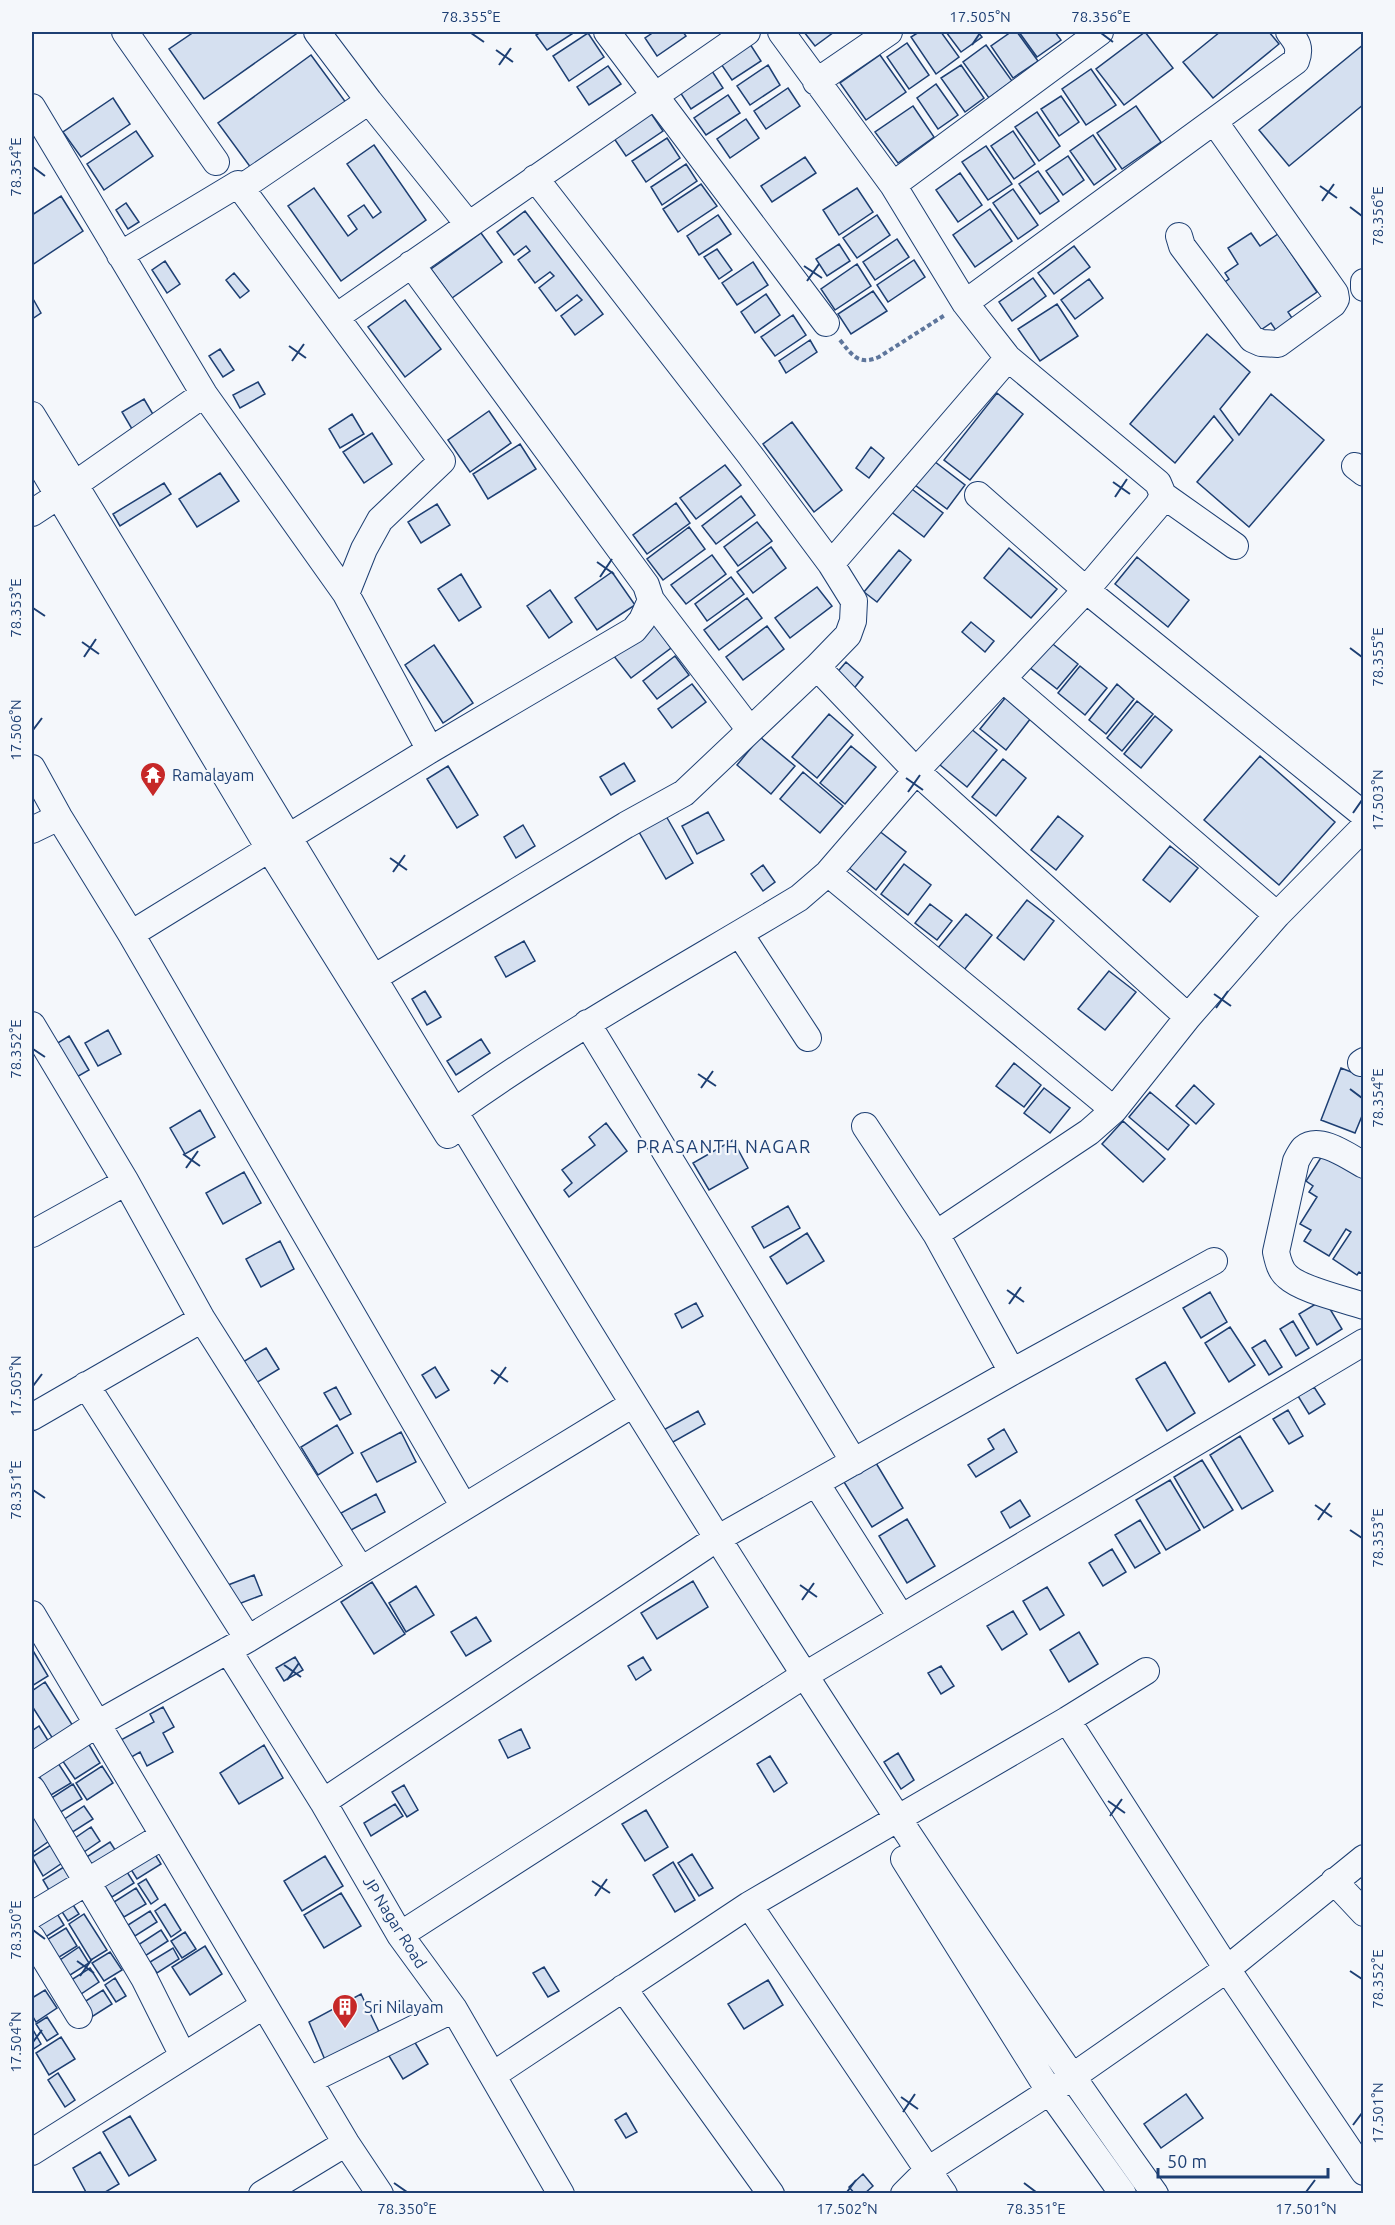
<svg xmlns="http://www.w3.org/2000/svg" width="1395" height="2225" font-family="Ubuntu,sans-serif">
	<rect width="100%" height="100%" fill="#f4f7fb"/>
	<path fill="#d5e0f0" stroke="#1d3f73" stroke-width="1.5" d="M194,32h101l1,2 -92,65 -35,-50z
		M541,32h34l-28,18 -11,-15z
		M654,32h29l3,4 -29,20 -12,-18z
		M804,32h30l-19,14z
		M919,32h22l18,25 -23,17 -25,-37z
		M946,32h32l4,5 -21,15z
		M1011,32h6l21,29 -25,17 -22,-32z
		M1019,32h36l6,8 -24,17z
		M1145,32l28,36 -49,37 -28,-36z
		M1220,32h49l10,12 -66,54 -30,-36z
		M588,33l16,24 -35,24 -16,-25z
		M748,41l13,20 -29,19 -13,-19z
		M907,43l22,32 -20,14 -22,-32z
		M1364,44v60l-75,62 -30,-36z
		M986,45l26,36 -23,17 -26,-36z
		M311,55l36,49 -93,68 -36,-49z
		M880,55l26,37 -40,28 -26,-37z
		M768,65l12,20 -30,20 -13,-19z
		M961,65l23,33 -19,14 -24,-34z
		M608,66l13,18 -32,21 -12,-18z
		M710,68l13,20 -32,21 -13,-20z
		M1091,69l25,36 -30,20 -24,-36z
		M936,84l22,31 -20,14 -21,-31z
		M788,88l12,18 -34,23 -12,-18z
		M728,95l12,18 -34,22 -12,-17z
		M1061,96l18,26 -20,14 -18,-27z
		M113,98l17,26 -49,33 -18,-25z
		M646,106l17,25 -37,25 -17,-25z
		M913,106l21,31 -36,26 -23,-31z
		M1136,106l25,36 -39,27 -25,-36z
		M1037,112l23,34 -21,15 -24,-34z
		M746,119l13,19 -29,20 -13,-19z
		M136,131l17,25 -49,34 -17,-26z
		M1013,131l22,33 -21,15 -23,-33z
		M1093,135l23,34 -22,16 -24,-34z
		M667,138l13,20 -34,24 -14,-21z
		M374,145l52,75 -85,61 -53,-75 26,-18 34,48 9,-7 -9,-13 16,-11 9,13 8,-6 -34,-48z
		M986,146l26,38 -24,16 -26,-38z
		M1068,156l16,24 -21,15 -17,-24z
		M805,157l11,16 -44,29 -11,-16z
		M686,164l11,17 -35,24 -11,-18z
		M1038,171l21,30 -19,13 -21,-30z
		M960,173l22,32 -24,17 -22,-32z
		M701,184l16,22 -39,26 -15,-23z
		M857,188l16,24 -34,23 -16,-25z
		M1013,189l25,36 -20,14 -25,-36z
		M61,196l22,35 -51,34v-50z
		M126,203l13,19 -11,7 -12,-19z
		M990,209l22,32 -37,26 -22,-32z
		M525,211l78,103 -28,21 -14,-19 21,-16 -5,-5 -21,16 -17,-23 15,-12 -4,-4 -15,11 -17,-23 12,-9 -4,-5 -12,9 -17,-23z
		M718,215l13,19 -32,21 -12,-19z
		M877,215l13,20 -33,23 -14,-20z
		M481,233l21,29 -50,36 -21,-29z
		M1251,233l9,13 18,-12 39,58 -29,20 6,9 -17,11 -6,-9 -19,13 -33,-50 10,-7 -4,-6 13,-9 -10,-16z
		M897,239l12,18 -34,23 -12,-18z
		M839,244l11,17 -23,15 -11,-17z
		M1074,246l16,21 -36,27 -16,-21z
		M717,249l15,21 -13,9 -15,-22z
		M914,260l11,17 -37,25 -11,-17z
		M165,261l15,23 -13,9 -15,-23z
		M753,262l15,23 -31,20 -15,-22z
		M857,264l14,22 -36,24 -14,-21z
		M234,273l15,18 -9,7 -14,-18z
		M1033,278l13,18 -34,25 -13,-19z
		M1089,279l14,19 -28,21 -14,-19z
		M873,291l14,20 -36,23 -13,-20z
		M766,294l14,21 -25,18 -14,-21z
		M32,297l9,16 -9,6z
		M405,300l36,49 -36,28 -37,-50z
		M1057,304l21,32 -38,25 -22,-32z
		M793,315l13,20 -31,21 -14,-19z
		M1207,334l43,38 -30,37 19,26 32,-41 53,46 -75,87 -52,-45 36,-42 -19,-24 -39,47 -45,-39z
		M810,340l7,12 -31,21 -7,-12z
		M220,349l14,21 -11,7 -14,-21z
		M258,382l7,12 -25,14 -7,-13z
		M997,393l26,21 -53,66 -26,-20z
		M144,399l10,17 -22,13 -10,-17z
		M489,411l22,32 -41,29 -22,-32z
		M352,414l12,20 -24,14 -11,-19z
		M792,422l50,68 -28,22 -51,-68z
		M372,433l20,31 -28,19 -21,-31z
		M520,444l16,25 -48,30 -15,-25z
		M871,447l13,11 -15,20 -13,-10z
		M930,458l35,27 -18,24 -36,-27z
		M725,465l16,20 -45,34 -16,-21z
		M220,473l19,28 -42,26 -18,-28z
		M164,483l7,11 -51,32 -7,-12z
		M908,486l35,27 -19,24 -35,-27z
		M741,496l14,19 -39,29 -14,-18z
		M676,503l14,20 -43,31 -14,-19z
		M437,504l13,21 -29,18 -13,-21z
		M757,522l15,19 -34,25 -14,-19z
		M689,527l16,22 -42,31 -16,-21z
		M771,547l15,21 -33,25 -16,-21z
		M1009,548l48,41 -26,29 -47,-40z
		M899,550l12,10 -34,42 -13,-10z
		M712,555l14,19 -40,30 -15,-19z
		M1137,557l52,43 -21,27 -53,-43z
		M612,572l23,33 -38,25 -22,-32z
		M461,574l20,33 -22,14 -21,-32z
		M731,577l13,17 -37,27 -12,-17z
		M817,587l15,19 -42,32 -15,-20z
		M550,590l22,32 -23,16 -22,-32z
		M747,598l15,20 -43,32 -15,-20z
		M971,622l23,19 -9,11 -23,-20z
		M654,624l17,24 -40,30 -18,-23z
		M767,626l17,23 -41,31 -17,-23z
		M1049,641l29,23 -21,25 -28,-22z
		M434,645l39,58 -30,20 -38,-58z
		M675,656l14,19 -32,24 -14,-18z
		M846,662l17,15 -11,14 -18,-15z
		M1080,666l27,22 -22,27 -27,-22z
		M692,684l14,18 -34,26 -14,-19z
		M1117,684l17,15 -28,35 -17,-14z
		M1006,697l25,21 -25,32 -26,-21z
		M1137,701l16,13 -31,37 -15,-13z
		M829,714l24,21 -36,43 -25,-21z
		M1155,716l17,14 -31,38 -17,-14z
		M970,728l27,22 -30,37 -27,-22z
		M760,737l35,29 -24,28 -34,-29z
		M851,746l25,21 -31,37 -25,-21z
		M1260,756l75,66 -56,63 -75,-65z
		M1003,759l23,19 -30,38 -24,-19z
		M624,763l11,18 -24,14 -11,-18z
		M448,766l30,49 -21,13 -30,-49z
		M803,772l40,34 -23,27 -40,-34z
		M708,812l16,28 -27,14 -15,-28z
		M666,816l27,47 -27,16 -27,-47z
		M1058,816l25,20 -27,34 -25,-20z
		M523,825l12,21 -19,12 -12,-21z
		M878,830l28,22 -30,38 -28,-23z
		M1170,846l28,22 -28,34 -27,-22z
		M904,864l27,21 -23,30 -27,-21z
		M763,865l12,17 -12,9 -12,-17z
		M1027,900l27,21 -30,39 -27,-22z
		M930,904l22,17 -15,19 -22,-17z
		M966,914l26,21 -32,40 -27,-21z
		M524,941l11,20 -29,16 -11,-20z
		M1109,971l27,21 -31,38 -27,-21z
		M425,991l16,26 -14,8 -15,-26z
		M108,1030l13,24 -23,12 -13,-23z
		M69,1036l20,34 -14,8 -19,-34z
		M481,1039l9,14 -34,22 -9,-14z
		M1014,1063l27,22 -17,22 -28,-21z
		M1341,1068l23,9v34l-9,22 -34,-13z
		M1194,1085l20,19 -18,20 -20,-18z
		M1044,1088l26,20 -20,25 -26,-20z
		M1150,1092l39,33 -21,25 -39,-33z
		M200,1110l15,27 -30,17 -15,-26z
		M1123,1121l42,38 -22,23 -41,-38z
		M606,1123l21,28 -58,46 -5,-7 8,-7 -10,-13 33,-25 -6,-8z
		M733,1140l15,28 -39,22 -16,-27z
		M1327,1148l37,23v104l-5,-3 -2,3 -24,-16 18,-27 -5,-3 -17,27 -25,-15 7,-11 -11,-6 17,-27 -8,-5 4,-6 -7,-5z
		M244,1172l17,31 -38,21 -17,-31z
		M788,1206l12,22 -36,20 -12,-21z
		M807,1233l17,28 -37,23 -17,-27z
		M280,1241l14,28 -33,18 -15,-28z
		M1210,1292l17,30 -26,16 -18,-30z
		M1324,1299l18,30 -25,16 -18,-31z
		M696,1303l7,13 -21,12 -7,-14z
		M1293,1321l16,27 -13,8 -16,-27z
		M1230,1327l25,38 -26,17 -24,-39z
		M1265,1340l17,27 -13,8 -17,-27z
		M266,1348l13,21 -23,14 -13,-21z
		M1165,1362l30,51 -28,18 -31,-52z
		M435,1367l14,23 -13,8 -14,-23z
		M336,1387l15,27 -11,6 -16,-27z
		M1314,1387l11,17 -16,10 -11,-18z
		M1288,1410l15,26 -14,8 -16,-25z
		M698,1411l7,13 -39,22 -8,-13z
		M337,1425l16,28 -35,22 -17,-28z
		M1004,1429l13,23 -41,25 -8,-12 26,-16 -6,-10z
		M401,1432l15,30 -39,20 -16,-29z
		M1240,1436l33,55 -31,18 -32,-54z
		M1202,1460l31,50 -29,18 -30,-51z
		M876,1463l27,45 -31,19 -28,-45z
		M1170,1480l30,50 -34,20 -30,-50z
		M376,1494l9,18 -34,18 -10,-17z
		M1020,1500l10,16 -20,12 -9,-16z
		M907,1519l28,47 -28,17 -28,-47z
		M1140,1520l20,33 -25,15 -20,-33z
		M1112,1549l14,23 -23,14 -14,-23z
		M254,1575l8,20 -26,10 -8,-20z
		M693,1581l15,26 -51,32 -16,-26z
		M372,1582l33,52 -31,20 -33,-52z
		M416,1586l18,29 -28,17 -17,-29z
		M1047,1587l17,28 -24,15 -17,-29z
		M1013,1611l14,23 -25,16 -15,-24z
		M476,1617l15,24 -25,15 -15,-24z
		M1079,1632l19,32 -29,18 -19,-32z
		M32,1649l16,27 -16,10z
		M295,1657l8,13 -19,11 -8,-13z
		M643,1657l8,13 -15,10 -8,-14z
		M941,1666l13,20 -13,8 -13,-21z
		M45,1682l28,44 -20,13 -21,-33v-15z
		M163,1707l11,20 -11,6 10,19 -26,14 -7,-14 -12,7 -9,-18 35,-19 -4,-8z
		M39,1726l10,16 -17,11v-22z
		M521,1729l9,19 -22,10 -9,-18z
		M88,1743l12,20 -25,16 -13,-19z
		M264,1745l19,33 -44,26 -19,-31z
		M898,1753l16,27 -13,9 -17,-27z
		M770,1756l17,27 -13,9 -17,-28z
		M58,1763l13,20 -20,12 -12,-19z
		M102,1766l11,17 -26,17 -11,-17z
		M73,1784l9,15 -23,14 -9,-14z
		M404,1785l14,25 -11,7 -15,-25z
		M395,1804l8,12 -32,20 -7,-13z
		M32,1806l20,33 -20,14z
		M84,1806l9,13 -22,14 -8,-13z
		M646,1810l22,37 -23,14 -23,-37z
		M91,1827l9,14 -16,11 -9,-14z
		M110,1842l9,14 -25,15 -9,-13z
		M54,1843l11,18 -22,15 -11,-19z
		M151,1848l10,16 -24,15 -10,-16z
		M692,1854l21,34 -14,8 -21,-33z
		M325,1856l18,30 -41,25 -18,-30z
		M673,1862l22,38 -20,12 -22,-37z
		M122,1864l12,19 -22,14 -13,-19z
		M67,1865l11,16 -25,16 -10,-17z
		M146,1879l12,20 -7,5 -13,-20z
		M136,1888l10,16 -22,13 -10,-15z
		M341,1893l20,33 -37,22 -20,-33z
		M68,1897l11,17 -11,7 -11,-17z
		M165,1904l16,26 -10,7 -16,-26z
		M53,1907l11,18 -20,13 -12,-18z
		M150,1911l7,11 -22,14 -7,-11z
		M84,1914l23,36 -16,10 -22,-36z
		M66,1928l11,18 -21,13 -11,-18z
		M161,1930l7,11 -23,15 -7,-11z
		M185,1932l11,17 -14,9 -11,-17z
		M205,1946l17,28 -32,21 -18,-28z
		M79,1947l10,16 -22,14 -10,-15z
		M173,1948l6,11 -22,14 -7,-11z
		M110,1952l12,18 -18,11 -12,-18z
		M544,1967l15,24 -11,6 -15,-24z
		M90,1968l9,14 -21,14 -10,-14z
		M115,1978l11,18 -10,6 -11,-17z
		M768,1980l15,25 -39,24 -16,-25z
		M45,1990l12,18 -21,14 -4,-7v-17z
		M103,1990l9,14 -22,14 -9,-14z
		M361,1994l21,44 -54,29 -19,-45z
		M47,2017l11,17 -11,7 -11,-17z
		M32,2028l9,16 -9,6z
		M411,2036l17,28 -25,15 -17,-28z
		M61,2037l14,22 -26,16 -13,-22z
		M58,2073l17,27 -10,7 -17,-27z
		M1186,2094l17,24 -42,30 -17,-24z
		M626,2113l11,19 -11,6 -11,-18z
		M130,2116l26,44 -27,16 -26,-44z
		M100,2152l19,32 -17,10h-15l-14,-26z
		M863,2174l10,12 -9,8h-9l-6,-7z"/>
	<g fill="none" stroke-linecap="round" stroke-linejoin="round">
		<defs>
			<path id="minor" d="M125,32l91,130
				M317,32l52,69 99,123
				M607,32l219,291
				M816,82l73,-50
				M32,107l172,287 142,200 84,156
				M893,185l207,-153
				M241,188l128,-87
				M1179,236l3,10 70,93 9,4 17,1 55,-40 3,-5 -1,-6 -121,-172
				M120,255l118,-71 204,277 -62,59 -16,29 -18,45
				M1364,282v6
				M965,303l331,-242c5,-13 1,-19 -7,-29
				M336,317l411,-285
				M32,415c367,597 715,1208 1123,1779
				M32,451l238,399 178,285
				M1355,466l9,7
				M74,485l130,-91
				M978,495l108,95 278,225
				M1163,495l72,51
				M32,513l26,-17
				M831,564l177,-206
				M651,600l99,130
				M817,667l99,104 272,246
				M1003,679l274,236
				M32,768l27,49 72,117 333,573
				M32,830l27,-13
				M828,873l286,237
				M131,934l299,-184 204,-120 8,-10 9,-20 -5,-15 -235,-321
				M740,934l68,104
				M372,979l254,-154 58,-32 133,-126 31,-32 5,-14 1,-20 -23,-37 -81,-109 -215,-277
				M587,1023l267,439
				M32,1025l94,157 76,137 159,251
				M1361,1063l3,-2
				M454,1112c110,-79 229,-144 345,-214l29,-25 88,-102 170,-181 72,-85 5,-10 -5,-12 -150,-125 -43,-55 -72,-118 -112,-153
				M865,1126l71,108 76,138
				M1364,1165c-15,-8 -44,-30 -60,-17 -3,3 -6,9 -8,13l-20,91c2,9 4,19 12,25 14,13 56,22 76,29
				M32,1234l94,-52
				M936,1234l153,-102 25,-22 74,-93 89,-102 87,-88
				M86,1385l162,254
				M32,1417l170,-98
				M816,1483l85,134
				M717,1539l295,-167 202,-111
				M32,1614l314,529 34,51
				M228,1650l95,152 77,133 54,74 107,185
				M1067,1720l160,249 137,203
				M32,1766l65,-42 151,-85 385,-235
				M32,1789l112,189 39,78
				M323,1802l381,-255
				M904,1859l146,233 73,102
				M1334,1881l30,32
				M749,1905l195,289
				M32,1915l131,-79
				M400,1935l392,-252 572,-341
				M32,1938l47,77
				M623,1988l148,206
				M493,2075l256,-170 318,-185 79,-49
				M310,2080l144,-71
				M32,2152l231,-146
				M262,2194l84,-51
				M904,2194l24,-24 144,-93 155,-108 137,-111"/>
		</defs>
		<use href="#minor" stroke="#1d3f73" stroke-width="28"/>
		<path stroke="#5e769c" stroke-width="4" stroke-dasharray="4.5 3" stroke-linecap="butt" d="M840,340c12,15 18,26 39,17l66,-42"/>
		<use href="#minor" stroke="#f4f7fb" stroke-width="26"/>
	</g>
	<path fill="none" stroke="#1d3f73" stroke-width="2" d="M471,33l13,9M1101,33l12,9M972,45l8,-12M496,50l17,12M499,65l12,-17M33,167l12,9M1320,186l17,12M1322,201l12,-17M1350,207l12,9M804,266l18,12M807,281l12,-17M289,346l17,12M292,361l12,-17M1113,482l17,12M1115,497l12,-18M597,562l17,12M600,577l12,-18M33,608l12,8M82,642l17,12M1350,648l12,9M84,657l12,-18M33,730l9,-12M906,778l17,12M908,792l12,-17M1353,813l9,-13M390,858l17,12M393,872l12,-17M1214,994l17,12M1216,1008l12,-17M33,1049l12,8M698,1074l18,12M701,1088l12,-17M1350,1089l12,9M183,1154l17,12M186,1168l12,-17M1007,1290l17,12M1009,1304l12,-17M491,1370l17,12M494,1384l12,-17M33,1386l9,-12M33,1490l12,8M1315,1505l17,12M1318,1520l12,-17M1350,1530l12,8M800,1585l17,12M802,1600l12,-17M284,1665l17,12M287,1680l12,-17M1108,1801l17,12M1110,1816l12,-17M592,1881l18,12M595,1896l12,-17M33,1930l12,9M77,1961l17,12M1350,1971l12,8M80,1976l12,-17M33,2042l9,-12M901,2097l17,12M903,2112l12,-18M1353,2125l9,-12M394,2183l13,9M1024,2183l12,9M847,2192l9,-12M1306,2192l9,-12"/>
	<defs>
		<symbol id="temple-pin" viewBox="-11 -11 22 30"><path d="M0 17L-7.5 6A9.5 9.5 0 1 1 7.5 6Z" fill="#c62828" stroke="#f4f7fb"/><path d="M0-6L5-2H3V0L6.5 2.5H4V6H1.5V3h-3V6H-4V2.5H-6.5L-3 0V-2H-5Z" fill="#fff"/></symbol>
		<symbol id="building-pin" viewBox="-11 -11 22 30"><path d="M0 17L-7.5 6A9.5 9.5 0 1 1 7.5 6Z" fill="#c62828" stroke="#f4f7fb"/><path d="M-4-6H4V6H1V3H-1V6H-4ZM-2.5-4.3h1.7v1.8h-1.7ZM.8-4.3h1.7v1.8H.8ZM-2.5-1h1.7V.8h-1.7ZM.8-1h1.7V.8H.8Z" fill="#fff"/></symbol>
	</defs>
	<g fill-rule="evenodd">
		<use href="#temple-pin" x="138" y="760" width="30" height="40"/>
		<use href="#building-pin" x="330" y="1992" width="30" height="40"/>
	</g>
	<g text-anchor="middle" stroke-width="4.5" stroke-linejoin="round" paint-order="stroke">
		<g font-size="16" fill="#1d3f73" stroke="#f4f7fb" text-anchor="start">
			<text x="172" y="781">Ramalayam</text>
			<text x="364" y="2013">Sri Nilayam</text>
		</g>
		<g font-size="16" fill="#1d3f73" stroke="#f4f7fb">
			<text transform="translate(395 1922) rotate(58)" y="6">JP Nagar Road</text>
		</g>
		<g font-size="18" letter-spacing="1.5" fill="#1d3f73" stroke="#f4f7fb">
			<text x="724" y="1153">PRASANTH NAGAR</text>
		</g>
	</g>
	<rect width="1395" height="2225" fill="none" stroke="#f4f7fb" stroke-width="66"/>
	<path d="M1158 2168v9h170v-9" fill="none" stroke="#1d3f73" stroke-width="3"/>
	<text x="1167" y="2168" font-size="18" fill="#1d3f73" stroke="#f4f7fb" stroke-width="4.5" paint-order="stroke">50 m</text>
	<rect x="33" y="33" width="1329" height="2159" fill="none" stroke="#1d3f73" stroke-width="2"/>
	<g font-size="15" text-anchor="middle" fill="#1d3f73">
		<text x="471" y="22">78.355°E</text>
		<text x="980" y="22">17.505°N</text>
		<text x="1101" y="22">78.356°E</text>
		<text transform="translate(16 167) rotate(-90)" y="5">78.354°E</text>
		<text transform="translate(1378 216) rotate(-90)" y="5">78.356°E</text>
		<text transform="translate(16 608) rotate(-90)" y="5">78.353°E</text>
		<text transform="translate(1378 657) rotate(-90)" y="5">78.355°E</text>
		<text transform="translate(16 730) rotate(-90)" y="5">17.506°N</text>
		<text transform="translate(1378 800) rotate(-90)" y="5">17.503°N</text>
		<text transform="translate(16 1049) rotate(-90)" y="5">78.352°E</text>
		<text transform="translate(1378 1098) rotate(-90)" y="5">78.354°E</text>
		<text transform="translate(16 1386) rotate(-90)" y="5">17.505°N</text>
		<text transform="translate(16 1490) rotate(-90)" y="5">78.351°E</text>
		<text transform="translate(1378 1538) rotate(-90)" y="5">78.353°E</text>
		<text transform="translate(16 1930) rotate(-90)" y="5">78.350°E</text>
		<text transform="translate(1378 1979) rotate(-90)" y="5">78.352°E</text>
		<text transform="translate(16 2042) rotate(-90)" y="5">17.504°N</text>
		<text transform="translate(1378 2113) rotate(-90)" y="5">17.501°N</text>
		<text x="407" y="2214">78.350°E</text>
		<text x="847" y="2214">17.502°N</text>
		<text x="1036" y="2214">78.351°E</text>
		<text x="1306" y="2214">17.501°N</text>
	</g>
</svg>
